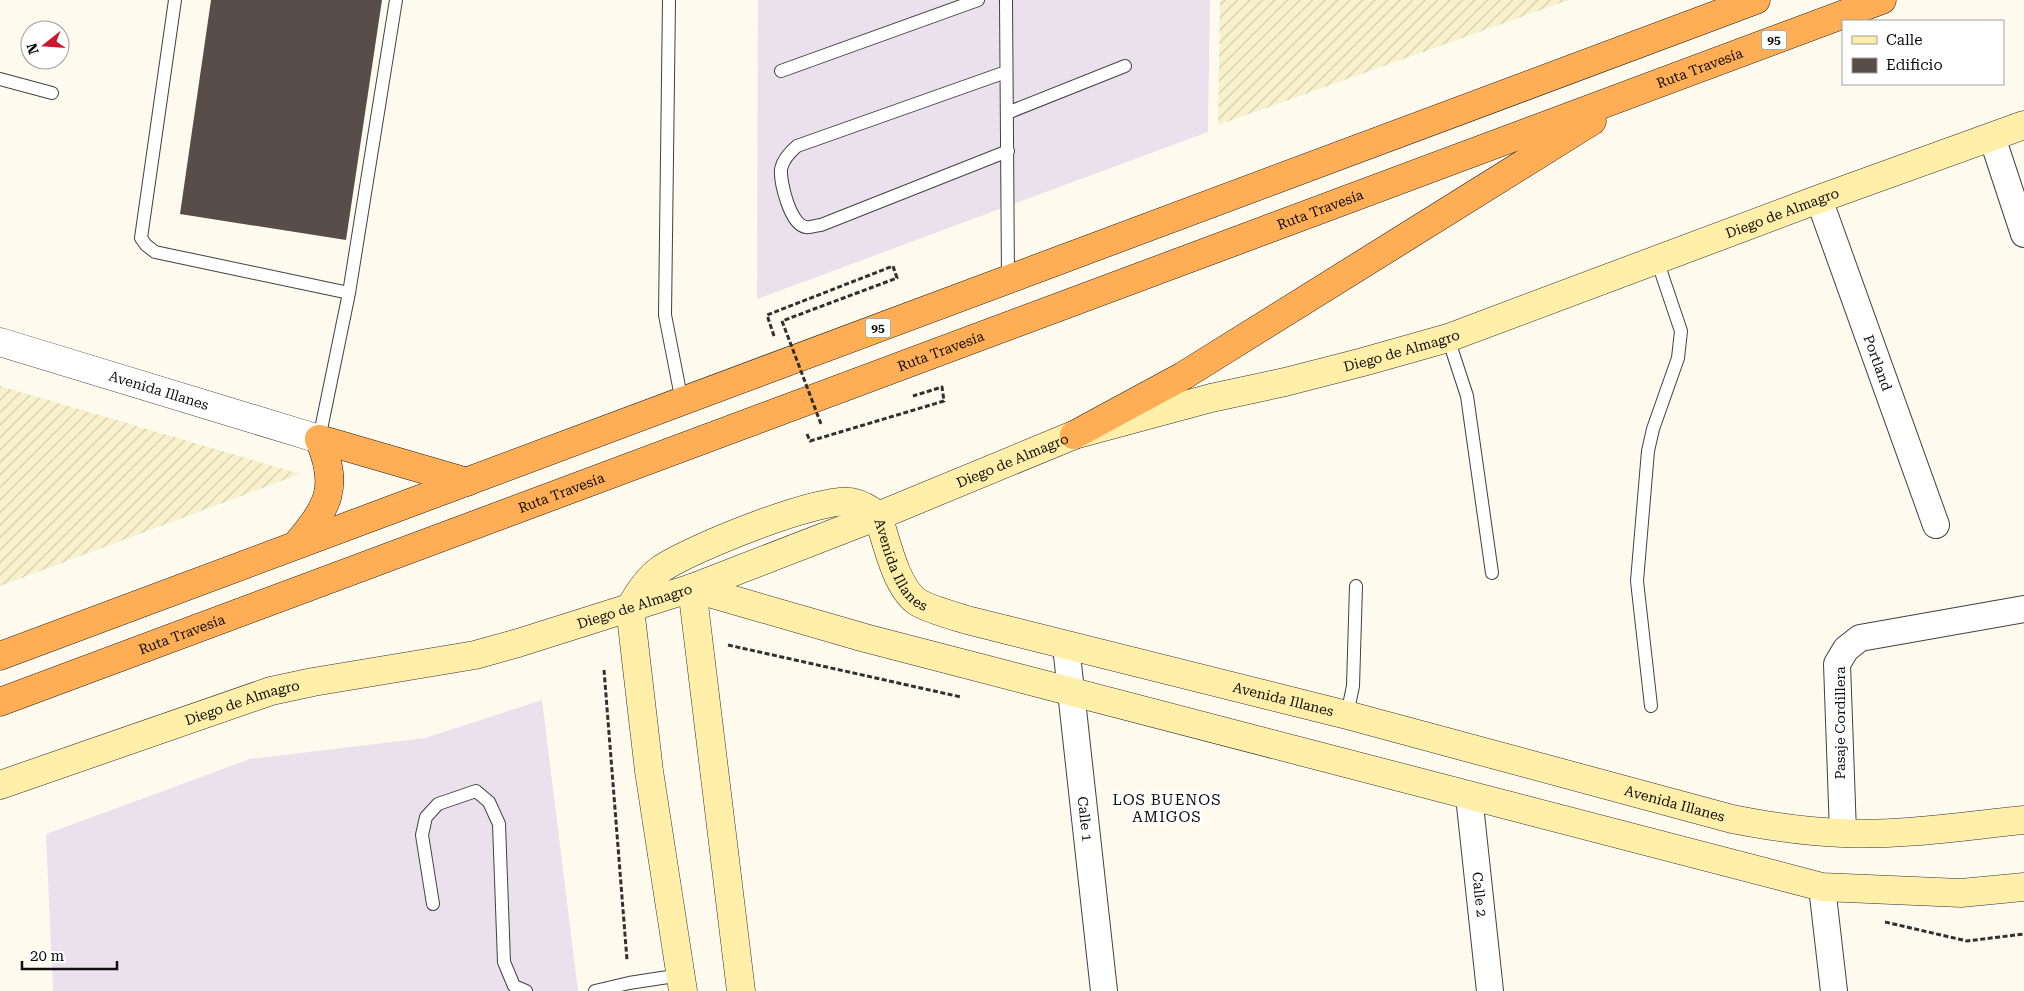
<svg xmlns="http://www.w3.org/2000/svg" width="2024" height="991" font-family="'Roboto Serif',serif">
	<defs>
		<pattern id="farmland-furrows" width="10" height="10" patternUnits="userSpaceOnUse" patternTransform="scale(1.25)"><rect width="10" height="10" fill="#f8f1cb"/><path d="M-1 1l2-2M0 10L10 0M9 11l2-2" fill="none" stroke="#d3cdad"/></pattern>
	</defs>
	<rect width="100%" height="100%" fill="#fffaee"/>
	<path fill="#ebe1ed" d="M758,0h452l-2,132 -451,167z
		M542,700l36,291h-525l-7,-157 204,-75 175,-21z"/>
	<path fill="url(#farmland-furrows)" d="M1220,0h349l-351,125z
		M0,386l300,88 -300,112z"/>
	<path fill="#584d49" d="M211,0h171l-36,240 -166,-26z"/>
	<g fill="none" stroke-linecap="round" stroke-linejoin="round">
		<defs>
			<path id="service" d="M175,0l-34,238 5,7 9,7 194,41
				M669,0l-4,315 17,87
				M1006,0l2,279
				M781,71l197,-71
				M1006,72l-209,74c-7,6 -14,13 -16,23 -1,13 9,56 25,58 4,1 11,-2 15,-2l187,-74
				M0,79l52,14
				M1007,113l118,-47
				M1448,338l19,58 25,177
				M319,439l30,-146 47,-293
				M1651,706l-14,-125 11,-130 5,-22 25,-71 3,-27 -24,-71
				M1347,715l6,-29 3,-100
				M433,904l-11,-69 4,-18 12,-13 38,-13 13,11 10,22 5,138 10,24 12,5
				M595,991l34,-8 52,-8"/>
			<g id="minor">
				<path d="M1992,137l32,97"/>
				<path id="s1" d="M1819,199l117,326"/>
				<path id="s2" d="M1066,646l38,345"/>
				<path id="s3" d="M1469,796l21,195"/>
				<path d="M1843,833l-6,-169 9,-15 14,-11 164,-29"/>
				<path d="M1822,887l12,104"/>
			</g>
			<g id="tertiary">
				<path id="s4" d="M0,342l319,97"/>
			</g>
			<g id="secondary">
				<path d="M692,588l173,50 957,249 139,6 63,-6"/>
				<path d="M692,588l49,403"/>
				<path id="s5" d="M630,608c8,-15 17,-29 31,-39 29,-20 157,-72 190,-67 10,2 19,7 27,14 8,23 17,69 38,85 9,7 38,15 51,19l380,95 385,104c36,7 73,13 110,14 60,3 122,-7 182,-13"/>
				<path d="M630,608l19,163 34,220"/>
				<path id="s6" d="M0,785l271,-94 42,-9 162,-27 43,-12 174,-55 186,-72 196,-81 137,-37 74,-16 78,-20 85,-24 371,-139 205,-74"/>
			</g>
			<g id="trunk">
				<path d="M1074,435l109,-59 409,-255"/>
				<path d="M319,439l148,43"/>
				<path d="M296,545c32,-38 44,-57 23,-106"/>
				<path d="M0,656l1756,-656"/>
				<path id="s7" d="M0,702l1882,-702"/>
			</g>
		</defs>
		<use href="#service" stroke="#414141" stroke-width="14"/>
		<use href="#minor" stroke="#414141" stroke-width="28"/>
		<use href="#tertiary" stroke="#414141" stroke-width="29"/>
		<use href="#secondary" stroke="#303030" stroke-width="29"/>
		<use href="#trunk" stroke="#1f1f1f" stroke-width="29"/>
		<path stroke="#303030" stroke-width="3" stroke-dasharray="5 2.5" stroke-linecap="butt" d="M774,336l-7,-21 126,-49 4,12 -115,43
			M807,434l3,7 134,-40 -2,-14 -29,9
			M728,645l233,52
			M604,670l23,290
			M1885,922l82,19 57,-7"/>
		<use href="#service" stroke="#fff" stroke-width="12"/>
		<use href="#minor" stroke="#fff" stroke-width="26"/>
		<use href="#tertiary" stroke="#fff" stroke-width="28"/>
		<use href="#secondary" stroke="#ffefa9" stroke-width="28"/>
		<use href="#trunk" stroke="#ffae55" stroke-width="28"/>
		<path stroke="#303030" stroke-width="3" stroke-dasharray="5 2.5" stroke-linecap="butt" d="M782,321l39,103"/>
	</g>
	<g text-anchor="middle" stroke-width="5" stroke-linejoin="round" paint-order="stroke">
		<g fill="#fff" stroke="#565656" stroke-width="1">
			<rect x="1761.5" y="30.5" width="25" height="19" rx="4"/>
			<rect x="865.5" y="318.5" width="25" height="19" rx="4"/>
		</g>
		<g font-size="12" font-weight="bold" fill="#0e0e0e">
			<text x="1774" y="44">95</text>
			<text x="878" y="332">95</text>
		</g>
		<g font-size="14" fill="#0e0e0e" stroke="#fff">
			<text dy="5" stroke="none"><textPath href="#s7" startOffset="1814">Ruta Travesía</textPath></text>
			<text dy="5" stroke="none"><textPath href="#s7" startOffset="1409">Ruta Travesía</textPath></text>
			<text dy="5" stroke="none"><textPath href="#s6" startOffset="1876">Diego de Almagro</textPath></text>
			<text dy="5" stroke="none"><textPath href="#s6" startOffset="1471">Diego de Almagro</textPath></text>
			<text dy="5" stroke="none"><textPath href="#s7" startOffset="1004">Ruta Travesía</textPath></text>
			<text dy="5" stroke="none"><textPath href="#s1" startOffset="174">Portland</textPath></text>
			<text dy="5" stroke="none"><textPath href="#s4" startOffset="166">Avenida Illanes</textPath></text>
			<text dy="5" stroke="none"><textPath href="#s6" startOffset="1066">Diego de Almagro</textPath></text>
			<text dy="5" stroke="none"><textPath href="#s7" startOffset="599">Ruta Travesía</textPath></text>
			<text dy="5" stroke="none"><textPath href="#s5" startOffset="339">Avenida Illanes</textPath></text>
			<text dy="5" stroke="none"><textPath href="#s6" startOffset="661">Diego de Almagro</textPath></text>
			<text dy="5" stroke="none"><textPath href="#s7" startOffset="194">Ruta Travesía</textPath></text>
			<text dy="5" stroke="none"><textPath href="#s5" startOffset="759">Avenida Illanes</textPath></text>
			<text dy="5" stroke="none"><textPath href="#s6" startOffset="256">Diego de Almagro</textPath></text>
			<text transform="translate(1840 723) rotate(-90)" y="5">Pasaje Cordillera</text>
			<text dy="5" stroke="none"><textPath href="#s5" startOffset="1164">Avenida Illanes</textPath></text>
			<text dy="5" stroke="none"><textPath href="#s2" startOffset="174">Calle 1</textPath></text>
			<text dy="5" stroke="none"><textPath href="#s3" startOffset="99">Calle 2</textPath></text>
		</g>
		<g font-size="15" letter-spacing="1" fill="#0e0e0e" stroke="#fff">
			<text x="1167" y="805">LOS BUENOS<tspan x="1167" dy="17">AMIGOS</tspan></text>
		</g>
	</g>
	<rect x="1842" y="20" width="162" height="65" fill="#ffffff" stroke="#9f9f9f"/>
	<rect x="1852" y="36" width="25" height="8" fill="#ffefa9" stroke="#9f9f9f"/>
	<text x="1886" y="45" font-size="15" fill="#0e0e0e">Calle</text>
	<rect x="1852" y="58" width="25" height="15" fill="#584d49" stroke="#9f9f9f"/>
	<text x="1886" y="70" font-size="15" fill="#0e0e0e">Edificio</text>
	<g transform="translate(45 45) rotate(253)"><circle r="24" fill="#ffffff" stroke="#9f9f9f"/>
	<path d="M0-4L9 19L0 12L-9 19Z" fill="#cc182f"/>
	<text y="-8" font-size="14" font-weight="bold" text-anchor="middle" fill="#0e0e0e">N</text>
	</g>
	<path d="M22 961v8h95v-8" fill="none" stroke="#0e0e0e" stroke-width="2.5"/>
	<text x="30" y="961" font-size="15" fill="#0e0e0e" stroke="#ffffff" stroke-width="4" paint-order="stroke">20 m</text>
</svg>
